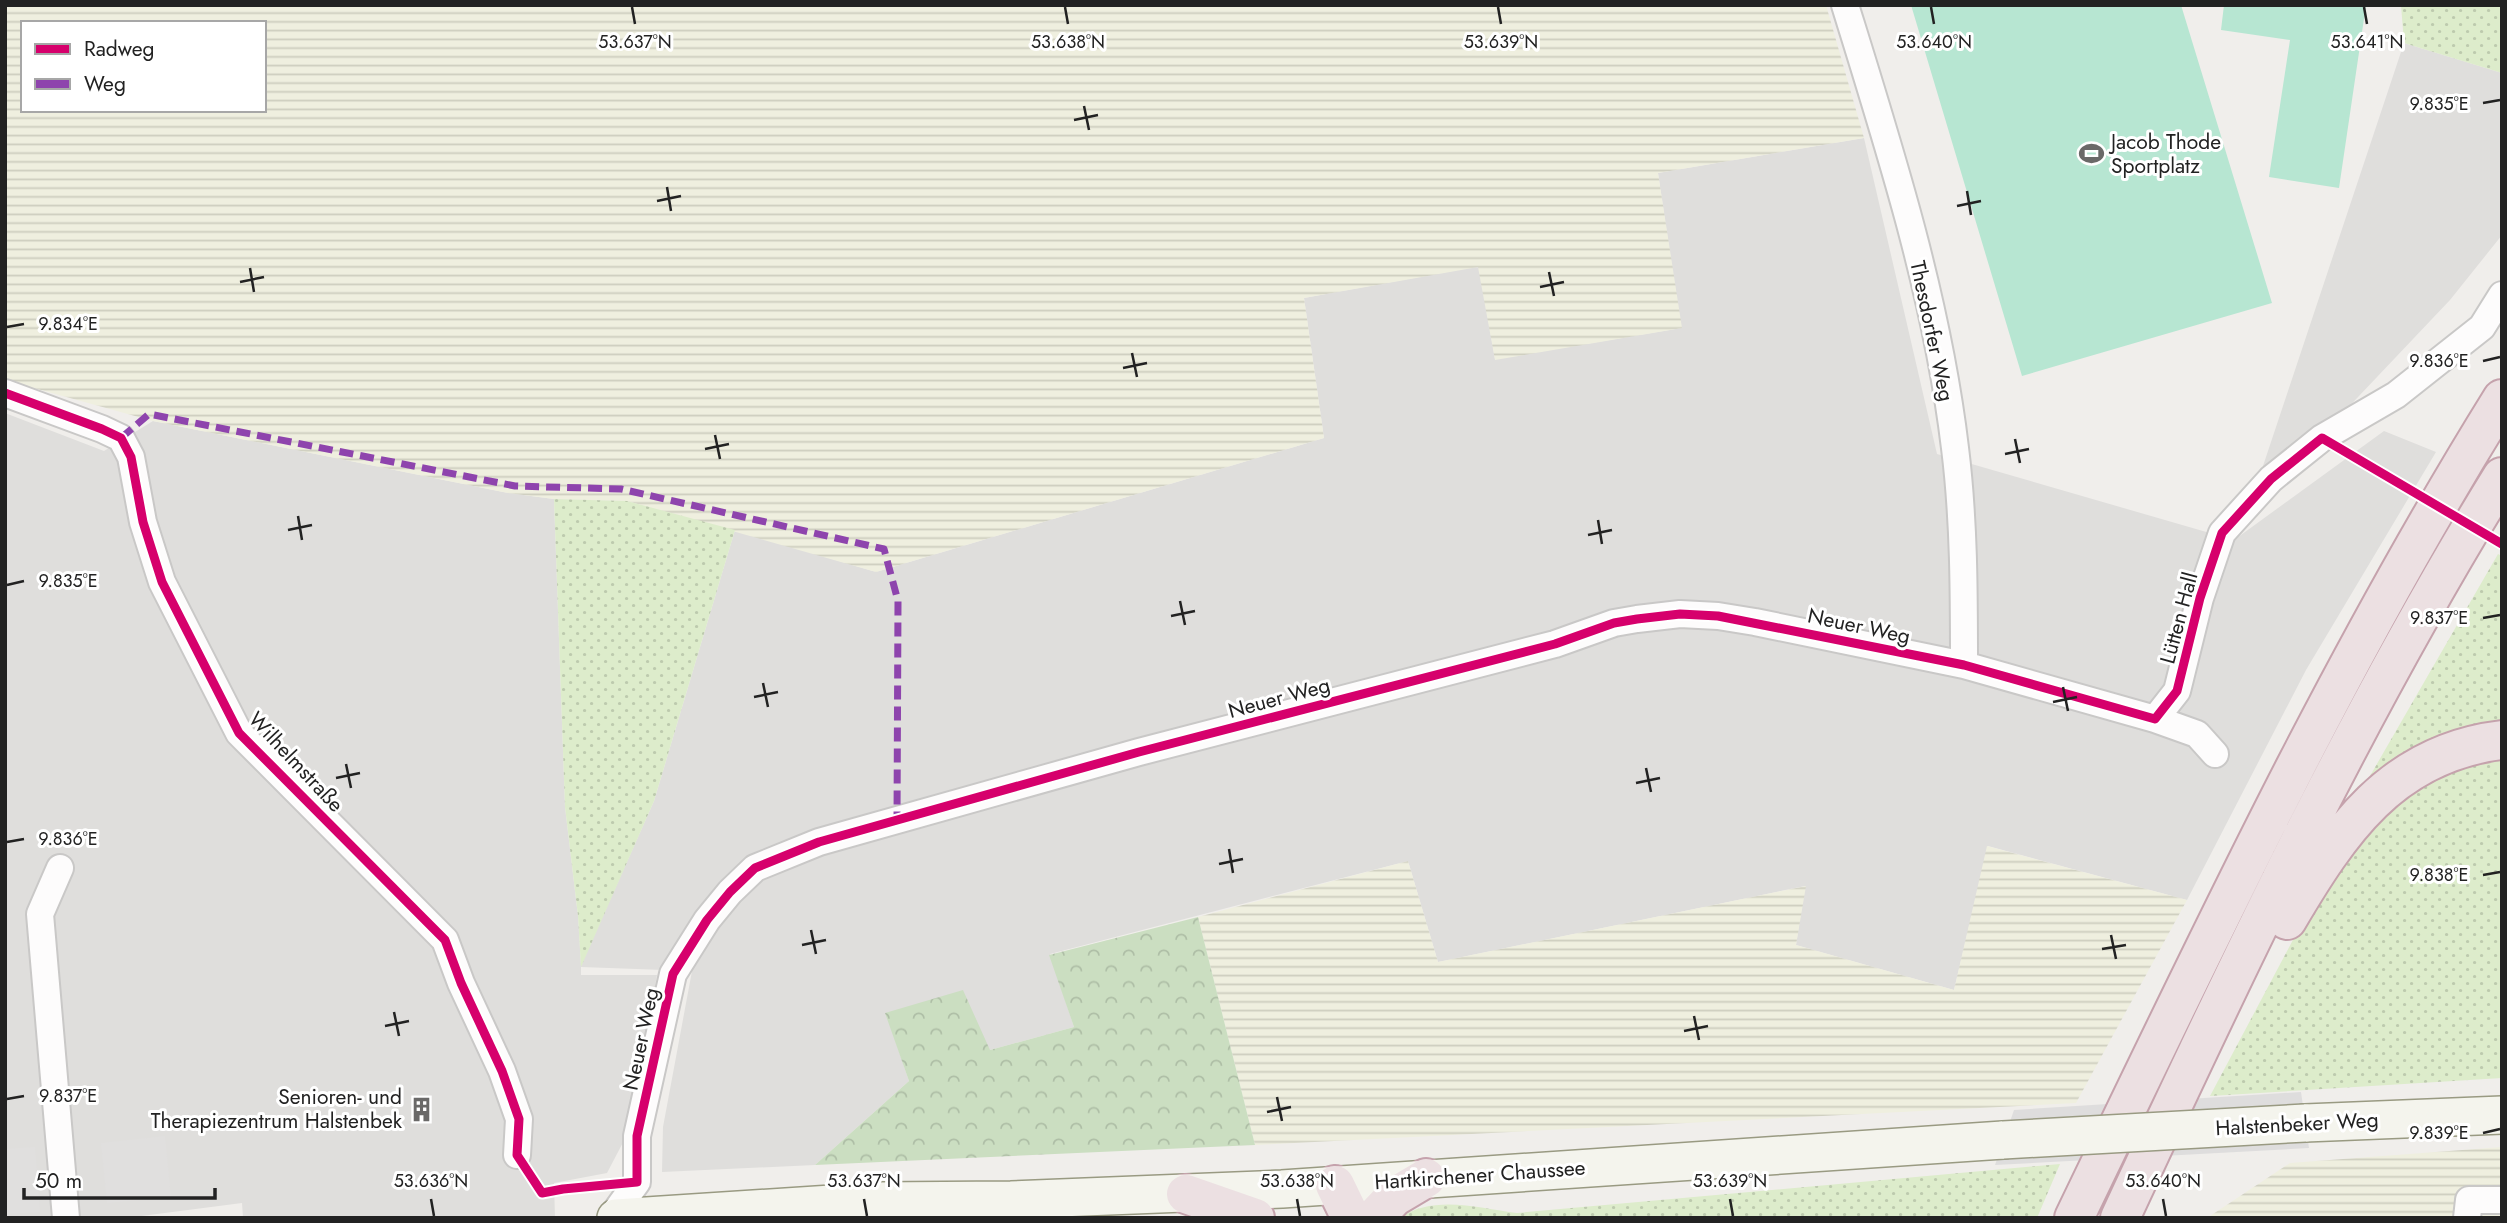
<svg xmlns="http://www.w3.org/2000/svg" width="2507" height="1223" font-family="Jost,sans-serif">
	<defs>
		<pattern id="farmland-rules" width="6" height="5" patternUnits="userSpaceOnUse" patternTransform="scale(1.75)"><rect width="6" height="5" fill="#efefdf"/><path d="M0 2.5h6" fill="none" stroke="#cdcdbf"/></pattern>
		<pattern id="grass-dots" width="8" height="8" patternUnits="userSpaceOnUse" patternTransform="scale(1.75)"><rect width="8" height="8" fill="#ddeccb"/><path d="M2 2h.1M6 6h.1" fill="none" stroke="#bdcaae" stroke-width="1.8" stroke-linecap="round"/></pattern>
		<pattern id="forest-crowns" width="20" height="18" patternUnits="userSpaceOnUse" patternTransform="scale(1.75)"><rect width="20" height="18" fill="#cbdec1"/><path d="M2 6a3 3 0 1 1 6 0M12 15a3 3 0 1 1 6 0" fill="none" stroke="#aebea6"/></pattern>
	</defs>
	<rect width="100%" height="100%" fill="#f0eeeb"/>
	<path fill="#dfdedc" d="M2404,43l98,30v162l-52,65 -203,214z
		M1864,138l73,316 297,86 150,-109 52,21 -130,218 -119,230 -199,-54 -34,144 -158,-45 9,-59 -367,76 -30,-101 -358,93 24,73 -84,23 -104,-37 23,68 -94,84 -153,7 1,-45 29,-156 -111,-4v8h76l-28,156 -22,42 -53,10 1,35h-312l-1,-15 -116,15h-121v-805l99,38 49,-30 355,72 46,6 11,308 13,109 3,49 73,-164 81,-271 141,42 448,-134 -20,-140 175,-32 16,93 186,-31 -23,-155z"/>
	<path fill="url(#farmland-rules)" fill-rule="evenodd" d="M5,5h1821l38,133 -206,35 24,155 -187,32 -17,-93 -174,31 20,140 -448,134 -249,-71 -73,-2 -46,-6 -355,-72 -148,-41zM23,23h241v87h-241z
		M1987,846l200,54 -111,203 -821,42 -57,-228 210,-56 30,101 368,-76 -10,59 158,45z
		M2502,1147v71h-295l83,-55z"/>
	<path fill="url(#grass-dots)" d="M2401,5h101v68l-98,-30z
		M554,499l73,2 108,29 -81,271 -73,166 -3,-51 -13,-109z
		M2498,554l4,2v170l-143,69z
		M2502,754v324l-292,18 92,-173 41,-63 48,-56 44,-33z
		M2060,1164l-23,54h-638c35,-24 80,-10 118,-5z"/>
	<path fill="url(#forest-crowns)" d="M1198,917l57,228 -440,20 94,-84 -24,-68 78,-23 27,60 84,-23 -25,-72z"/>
	<path fill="#b7e6d2" d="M1911,5h270l91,298 -250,73z
		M2224,5h142l-27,183 -70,-11 21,-137 -69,-10z"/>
	<path fill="#e0dfde" d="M165,1136l6,61 -64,6 -6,-60z
		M35,1147l5,65 -35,2v-65z"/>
	<path fill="#dedddd" d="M2301,1092l8,56 -314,17 19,-55z"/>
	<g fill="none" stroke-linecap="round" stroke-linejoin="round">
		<defs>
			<path id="minor" d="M1845,5c45,145 92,292 110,443 9,72 9,145 9,217
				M5,393l97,36 19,9 10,19 12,65 19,60 77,151 206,207 16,43 41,88 17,48 -2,36
				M2155,719l22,-28 23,-93 22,-65 49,-54 51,-41 74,-43 86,-68 20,-32
				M60,868l-20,46 26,304
				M611,1218l26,-36v-46l36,-162 34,-54 23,-28 25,-24 64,-26 320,-90 416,-108 59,-21 23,-4 43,-5 38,2 37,6 209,43 191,54 42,15 18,20
				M2467,1218l2,-18h33"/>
			<path id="secondary" d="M2305,1123l197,-8
				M616,1218l261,-17 134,-1 271,-11 721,-49"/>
			<path id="motorway" d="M2287,920c52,-88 104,-167 215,-180
				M1335,1185l16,33
				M1186,1194l69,24
				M1374,1218l20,-21 32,-19
				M2074,1218c134,-278 265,-557 428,-819
				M2120,1218c117,-252 236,-505 382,-741"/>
		</defs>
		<use href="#minor" stroke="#c9c8c7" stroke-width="30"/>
		<use href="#secondary" stroke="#999a82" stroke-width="40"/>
		<use href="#motorway" stroke="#c5a2ac" stroke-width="42"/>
		<use href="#minor" stroke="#fdfcfc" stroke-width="26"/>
		<use href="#secondary" stroke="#f4f4ed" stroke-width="37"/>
		<use href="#motorway" stroke="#ece0e2" stroke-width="38"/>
		<defs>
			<path id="secondary-bridge" d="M2003,1140l302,-17"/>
		</defs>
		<use href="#secondary-bridge" stroke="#999a82" stroke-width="40" stroke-linecap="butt"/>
		<use href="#secondary-bridge" stroke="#f4f4ed" stroke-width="37"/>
		<path stroke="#8e44ad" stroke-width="7" stroke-dasharray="14 7" stroke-linecap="butt" d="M121,438l28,-24 366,72 106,3 263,60 14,52 -1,219"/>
		<defs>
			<path id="cycleway" d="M5,393l97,36 19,9 10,19 12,65 19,60 77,151 206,207 16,43 41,88 17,48 -2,36 25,38 21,-4 74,-7v-46l36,-162 34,-54 23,-28 25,-24 64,-26 320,-90 416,-108 59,-21 23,-4 43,-5 38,2 246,49 191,54 22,-28 23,-93 22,-65 49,-54 51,-41 180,106"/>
		</defs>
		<use href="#cycleway" stroke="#fff" stroke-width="13"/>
		<use href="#cycleway" stroke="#d6006c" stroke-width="9"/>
	</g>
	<path fill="none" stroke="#222" stroke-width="2.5" d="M632,7l3,17M1065,7l3,17M1498,7l3,17M1931,7l3,17M2364,7l3,17M2483,103l17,-3M1084,106l5,24M1074,120l24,-5M667,187l4,24M1967,191l4,24M657,201l24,-5M1957,206l24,-5M250,268l4,24M1549,272l5,24M240,282l24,-5M1540,287l24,-5M7,327l17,-3M1132,353l5,24M2483,361l17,-4M1123,368l24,-5M715,435l5,24M2015,439l5,24M705,449l24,-5M2005,454l24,-5M298,516l4,24M1598,520l4,24M288,530l24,-5M1588,535l24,-5M7,585l17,-4M1180,601l5,24M1171,616l24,-5M2483,618l17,-3M763,683l5,24M2063,687l5,24M754,697l24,-5M2053,702l24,-5M346,764l5,24M1646,768l5,24M336,778l24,-5M1636,783l24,-5M7,842l17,-3M1229,849l4,24M1219,864l24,-5M2483,875l17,-3M811,930l5,24M2111,935l5,24M802,945l24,-5M2102,949l24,-4M394,1012l5,24M1694,1016l5,24M385,1026l24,-5M1684,1031l24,-5M1277,1097l5,24M7,1099l17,-3M1267,1112l24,-5M2483,1133l17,-4M431,1199l3,17M864,1199l3,17M1297,1199l3,17M1730,1199l3,17M2163,1199l3,17"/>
	<defs>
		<symbol id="stadium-bare" viewBox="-9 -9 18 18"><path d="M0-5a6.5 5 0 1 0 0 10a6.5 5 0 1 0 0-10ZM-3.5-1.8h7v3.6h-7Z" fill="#6a6968" stroke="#fff" stroke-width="2.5" paint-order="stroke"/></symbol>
		<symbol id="building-bare" viewBox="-9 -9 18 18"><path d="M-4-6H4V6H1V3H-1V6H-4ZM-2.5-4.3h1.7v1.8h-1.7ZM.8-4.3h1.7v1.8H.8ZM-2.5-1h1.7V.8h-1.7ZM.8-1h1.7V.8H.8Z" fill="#6a6968" stroke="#fff" stroke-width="2.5" paint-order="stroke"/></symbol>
	</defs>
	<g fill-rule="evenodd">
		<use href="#stadium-bare" x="2074" y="136" width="35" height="35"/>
		<use href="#building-bare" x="404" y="1092" width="35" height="35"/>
	</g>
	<g text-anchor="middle" stroke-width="6" stroke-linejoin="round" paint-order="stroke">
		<g font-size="21" fill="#222" stroke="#fff" text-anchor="start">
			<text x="2111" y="149">Jacob Thode<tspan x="2111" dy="24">Sportplatz</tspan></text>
			<text x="402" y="1104" text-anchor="end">Senioren- und<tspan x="402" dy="24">Therapiezentrum Halstenbek</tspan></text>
		</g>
		<g font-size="21" fill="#222" stroke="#fff">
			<text transform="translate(1932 331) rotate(78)" y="7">Thesdorfer Weg</text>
			<text transform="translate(2179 618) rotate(-75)" y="7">Lütten Hall</text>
			<text transform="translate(1859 626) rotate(12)" y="7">Neuer Weg</text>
			<text transform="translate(1279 698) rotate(-15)" y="7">Neuer Weg</text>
			<text transform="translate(296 762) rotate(47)" y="7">Wilhelmstraße</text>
			<text transform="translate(641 1039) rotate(-78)" y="7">Neuer Weg</text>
			<text transform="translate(2297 1124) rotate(-3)" y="7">Halstenbeker Weg</text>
			<text transform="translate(1480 1175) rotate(-4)" y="7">Hartkirchener Chaussee</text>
		</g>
	</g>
	<g font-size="18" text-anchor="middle" fill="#222" stroke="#fff" stroke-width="6" stroke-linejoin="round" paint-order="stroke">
		<text x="635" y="48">53.637°N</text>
		<text x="1068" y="48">53.638°N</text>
		<text x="1501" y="48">53.639°N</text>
		<text x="1934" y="48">53.640°N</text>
		<text x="2367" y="48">53.641°N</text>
		<text x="2439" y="110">9.835°E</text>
		<text x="68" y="330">9.834°E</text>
		<text x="2439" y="367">9.836°E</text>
		<text x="68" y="587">9.835°E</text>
		<text x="2439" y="624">9.837°E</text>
		<text x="68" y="845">9.836°E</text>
		<text x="2439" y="881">9.838°E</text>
		<text x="68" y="1102">9.837°E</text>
		<text x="2439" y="1139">9.839°E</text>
		<text x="431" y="1187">53.636°N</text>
		<text x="864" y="1187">53.637°N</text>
		<text x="1297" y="1187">53.638°N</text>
		<text x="1730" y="1187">53.639°N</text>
		<text x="2163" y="1187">53.640°N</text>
	</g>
	<rect width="2507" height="1223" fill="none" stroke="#222222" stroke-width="14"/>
	<rect x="21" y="21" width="245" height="91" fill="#ffffff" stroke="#a7a7a7" stroke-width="2"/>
	<rect x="35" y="44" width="35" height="10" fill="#d6006c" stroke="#a7a7a7" stroke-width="2"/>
	<text x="84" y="56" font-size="21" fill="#222222">Radweg</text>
	<rect x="35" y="79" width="35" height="10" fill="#8e44ad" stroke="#a7a7a7" stroke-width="2"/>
	<text x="84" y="91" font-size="21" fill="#222222">Weg</text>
	<path d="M24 1188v10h191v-10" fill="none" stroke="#222222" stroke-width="3.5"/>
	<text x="35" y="1188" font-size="21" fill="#222222" stroke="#ffffff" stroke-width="5" paint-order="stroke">50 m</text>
</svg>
